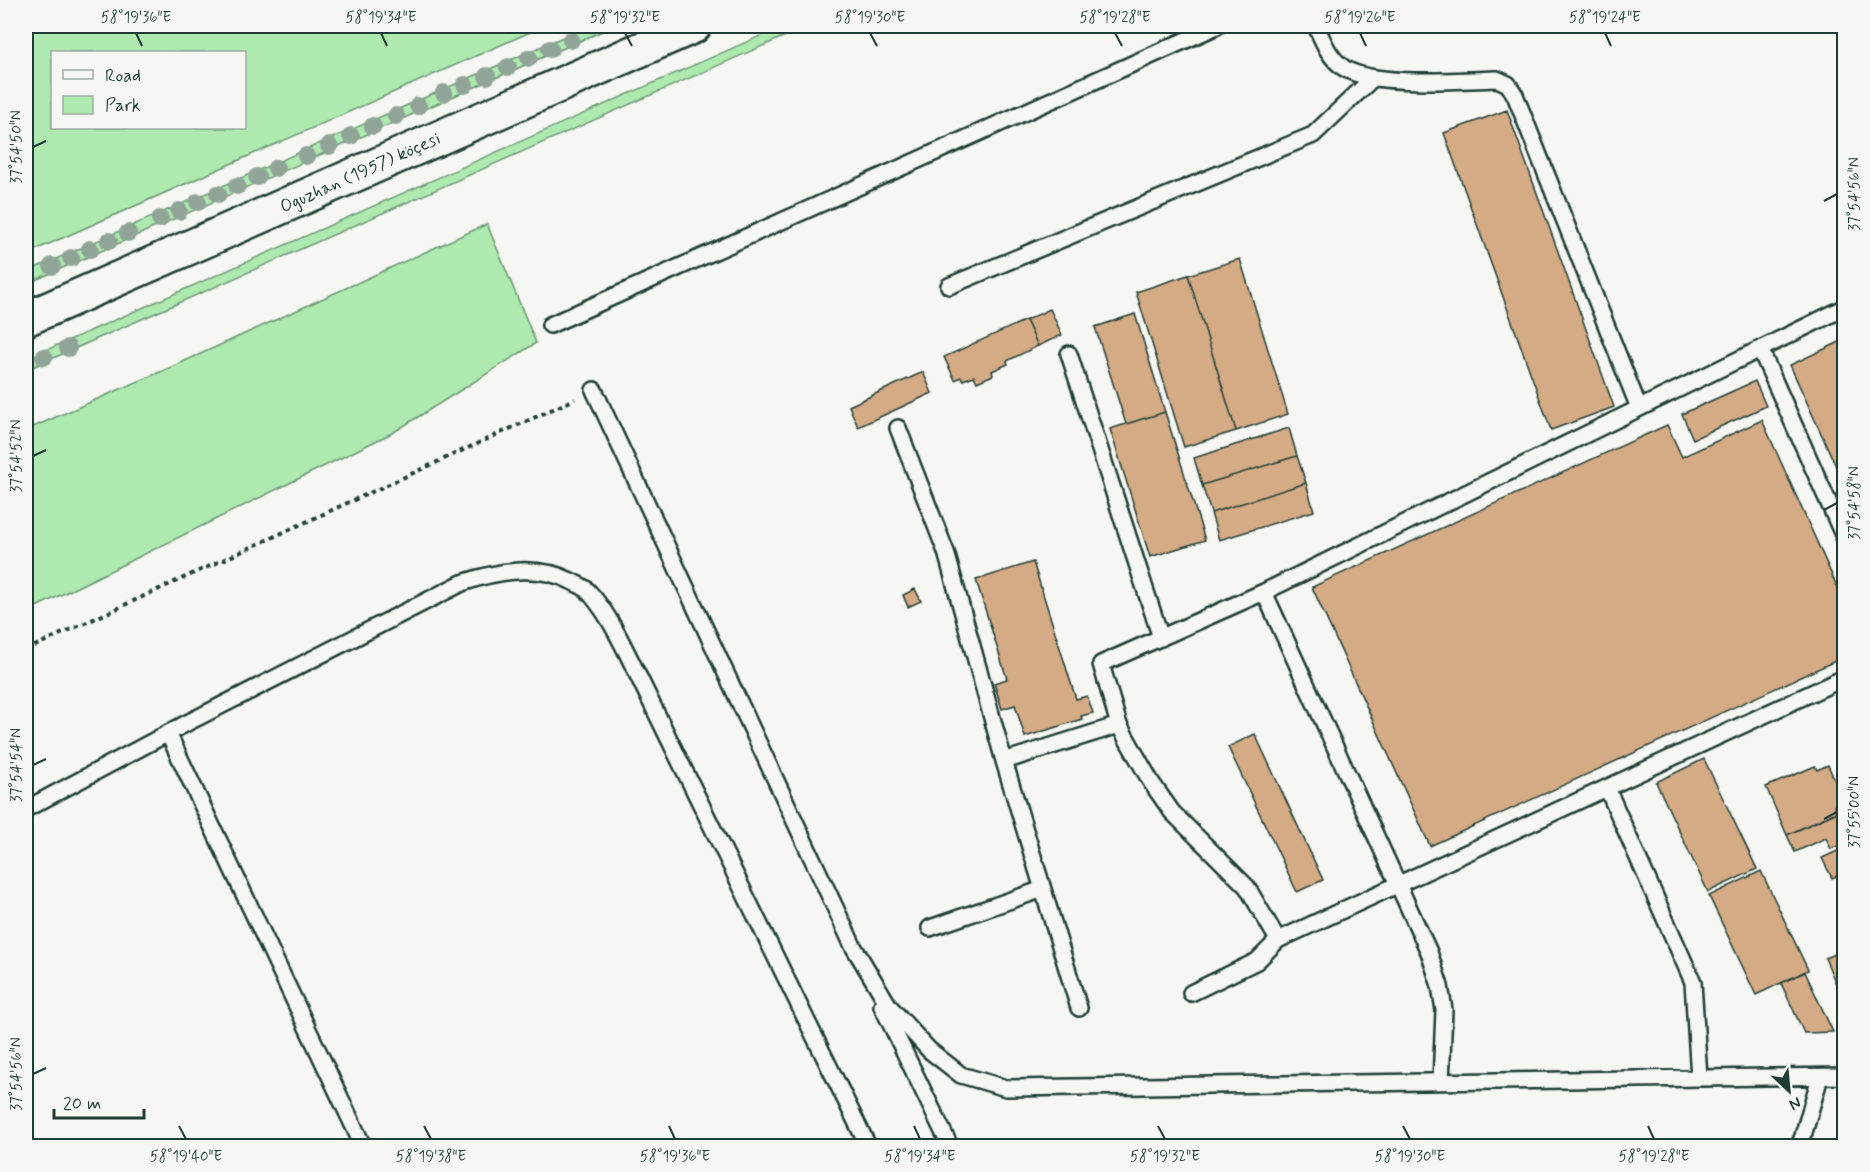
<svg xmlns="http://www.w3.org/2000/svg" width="1870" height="1172" font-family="Mynerve,sans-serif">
	<rect width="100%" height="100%" fill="#f6f6f2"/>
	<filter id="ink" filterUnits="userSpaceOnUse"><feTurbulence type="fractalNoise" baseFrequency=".0167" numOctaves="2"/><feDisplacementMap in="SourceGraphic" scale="12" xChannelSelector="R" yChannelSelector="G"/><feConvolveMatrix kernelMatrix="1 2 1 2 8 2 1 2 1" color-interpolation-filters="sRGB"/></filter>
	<g filter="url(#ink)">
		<path fill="#aeeaaf" stroke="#669472" stroke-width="1.5" fill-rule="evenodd" d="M26,26h518l-518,228zM52,52h192v76h-192z
			M588,26h26l-588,258v-12z
			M783,26h25l-782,344v-11z
			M487,224l49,119 -142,89 -368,180v-182l150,-65z"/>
		<path fill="#d5ab86" stroke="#1f3d34" stroke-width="1.5" d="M1507,110l107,297 -63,23 -107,-297z
			M1240,259l48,155 -52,17 -48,-156z
			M1188,275l48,156 -52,16 -48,-155z
			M1050,309l12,26 -24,11 -12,-26z
			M1135,314l30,98 -39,12 -31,-97z
			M1026,320l12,26 -31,15 1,3 -16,7 1,4 -16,7 -3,-6 -11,4 -2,-3 -6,3 -11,-23z
			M1844,340v144l-54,-119z
			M923,372l9,21 -74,34 -9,-21z
			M1755,381l11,25 -73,33 -11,-25z
			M1165,412l40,128 -55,17 -40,-128z
			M1762,420l82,182v55l-414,189 -118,-259 355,-162 15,32z
			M1289,428l8,28 -95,29 -8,-27z
			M1297,456l9,27 -95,30 -9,-28z
			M1306,483l8,28 -95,29 -8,-27z
			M1033,562l43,137 11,-3 6,17 -12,3 1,3 -57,18 -10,-32 -13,4 -8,-26 13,-4 -31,-99z
			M915,589l6,12 -13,6 -5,-12z
			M1255,734l68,146 -26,12 -69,-145z
			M1704,759l53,110 -49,23 -52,-110z
			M1828,765l16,37 -10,4 2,6 -49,23 -21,-48 49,-21 2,4z
			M1844,809v21l-3,2 3,11 -13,6 -5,-11 -31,14 -8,-17z
			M1844,848v25l-12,5 -10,-20z
			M1761,871l47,99 -52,25 -47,-99z
			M1844,950v30l-8,4 -11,-26z
			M1805,972l28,60 -29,1 -23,-50z"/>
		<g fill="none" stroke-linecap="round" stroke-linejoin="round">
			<defs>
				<path id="service" d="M1316,26c7,15 13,32 28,42 30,19 116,12 153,11l11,5 7,11 124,313
					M949,286l364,-151 60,-57
					M550,325l667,-299
					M1760,349l84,188
					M1069,354l92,284
					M594,390l259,556 36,60 40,44 32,25 45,13 838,-12
					M898,428l48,124 58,209 75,247
					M1264,592l165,360 11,34 4,24 -3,72
					M168,733l195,413
					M1004,761l115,-36
					M1607,788l86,194 6,96
					M26,809l161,-86 275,-140c35,-12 74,-19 109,-2 5,3 12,5 16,9 17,18 29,41 40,63l241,493
					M930,928l113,-39
					M1278,940l-31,-53 -75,-75 -21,-30 -32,-57 -18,-61 163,-72 580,-284
					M1191,993l66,-32 21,-21 566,-262
					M882,1006l68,140
					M1799,1146l4,-10 17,-59"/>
				<path id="secondary" d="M26,319l668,-293"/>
			</defs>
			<use href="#service" stroke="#1f3d34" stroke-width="20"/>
			<use href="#secondary" stroke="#1f3d34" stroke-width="38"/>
			<path stroke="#1f3d34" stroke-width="4" stroke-dasharray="4.5 4.5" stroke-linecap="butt" d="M26,650l549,-251"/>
			<use href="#service" stroke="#f6f6f2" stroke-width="15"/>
			<use href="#secondary" stroke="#f6f6f2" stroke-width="33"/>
		</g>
		<g fill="#90a497">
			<circle cx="571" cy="40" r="9"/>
			<circle cx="550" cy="49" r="9"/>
			<circle cx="529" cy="58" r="9"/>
			<circle cx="508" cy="67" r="9"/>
			<circle cx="487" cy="76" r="9"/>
			<circle cx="465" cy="85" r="9"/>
			<circle cx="444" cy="93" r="9"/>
			<circle cx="418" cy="106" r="9"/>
			<circle cx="396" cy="116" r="9"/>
			<circle cx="373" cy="126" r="9"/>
			<circle cx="351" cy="136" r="9"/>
			<circle cx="329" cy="146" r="9"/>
			<circle cx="306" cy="156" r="9"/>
			<circle cx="276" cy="168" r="9"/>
			<circle cx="257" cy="177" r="9"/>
			<circle cx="237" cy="186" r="9"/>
			<circle cx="218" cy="194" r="9"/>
			<circle cx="198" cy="202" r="9"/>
			<circle cx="179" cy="211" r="9"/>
			<circle cx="160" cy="219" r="9"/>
			<circle cx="128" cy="233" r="9"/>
			<circle cx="109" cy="241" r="9"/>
			<circle cx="90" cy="249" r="9"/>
			<circle cx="71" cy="258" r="9"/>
			<circle cx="52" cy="266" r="9"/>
			<circle cx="68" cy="348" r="9"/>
			<circle cx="44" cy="357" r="9"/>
		</g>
	</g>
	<path fill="none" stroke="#1f3d34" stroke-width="2" d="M136,33l6,13M381,33l6,13M625,33l7,13M870,33l7,13M1115,33l7,13M1360,33l6,13M1605,33l6,13M33,147l13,-6M1824,201l13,-7M33,456l13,-6M1824,510l13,-7M33,765l13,-6M1824,819l13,-7M33,1074l13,-6M179,1126l7,13M424,1126l7,13M669,1126l6,13M914,1126l6,13M1158,1126l7,13M1403,1126l7,13M1648,1126l6,13"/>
	<g text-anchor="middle" stroke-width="5" stroke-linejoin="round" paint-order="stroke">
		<g font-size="18" fill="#1f3d34" stroke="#f6f6f2">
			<text transform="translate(360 172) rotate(-24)" y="6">Oguzhan (1957) köçesi</text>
		</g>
	</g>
	<rect width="1870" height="1172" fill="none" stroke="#f6f6f2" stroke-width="66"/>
	<rect x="51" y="51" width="195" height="78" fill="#f6f6f2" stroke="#a0aca6" stroke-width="1.5"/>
	<rect x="63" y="70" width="30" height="9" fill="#f6f6f2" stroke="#a0aca6" stroke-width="1.5"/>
	<text x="105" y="81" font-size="18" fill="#1f3d34">Road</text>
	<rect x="63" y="96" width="30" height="18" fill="#aeeaaf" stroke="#a0aca6" stroke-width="1.5"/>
	<text x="105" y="111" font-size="18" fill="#1f3d34">Park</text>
	<g transform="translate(1789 1091) rotate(154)" stroke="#f6f6f2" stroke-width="4.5" paint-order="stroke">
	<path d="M0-4.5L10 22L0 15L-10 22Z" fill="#1f3d34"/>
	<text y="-9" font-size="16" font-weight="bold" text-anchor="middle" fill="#1f3d34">N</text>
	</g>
	<path d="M54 1109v9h90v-9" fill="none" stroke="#1f3d34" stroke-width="3"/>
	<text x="63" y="1109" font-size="18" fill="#1f3d34" stroke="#f6f6f2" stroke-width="4.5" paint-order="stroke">20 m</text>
	<rect x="33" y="33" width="1804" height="1106" fill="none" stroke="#1f3d34" stroke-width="2"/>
	<g font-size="15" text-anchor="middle" fill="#1f3d34">
		<text x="136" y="22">58°19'36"E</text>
		<text x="381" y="22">58°19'34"E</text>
		<text x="625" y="22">58°19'32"E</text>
		<text x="870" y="22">58°19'30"E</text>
		<text x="1115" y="22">58°19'28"E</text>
		<text x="1360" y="22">58°19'26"E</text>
		<text x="1605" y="22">58°19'24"E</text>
		<text transform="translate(16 147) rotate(-90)" y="5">37°54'50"N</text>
		<text transform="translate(1854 194) rotate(-90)" y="5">37°54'56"N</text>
		<text transform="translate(16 456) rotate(-90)" y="5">37°54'52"N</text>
		<text transform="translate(1854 503) rotate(-90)" y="5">37°54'58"N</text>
		<text transform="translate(16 765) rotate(-90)" y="5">37°54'54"N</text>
		<text transform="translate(1854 812) rotate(-90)" y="5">37°55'00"N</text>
		<text transform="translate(16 1074) rotate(-90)" y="5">37°54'56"N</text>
		<text x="186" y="1161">58°19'40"E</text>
		<text x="431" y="1161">58°19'38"E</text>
		<text x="675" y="1161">58°19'36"E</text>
		<text x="920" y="1161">58°19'34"E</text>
		<text x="1165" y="1161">58°19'32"E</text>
		<text x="1410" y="1161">58°19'30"E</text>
		<text x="1654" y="1161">58°19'28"E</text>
	</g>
</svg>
